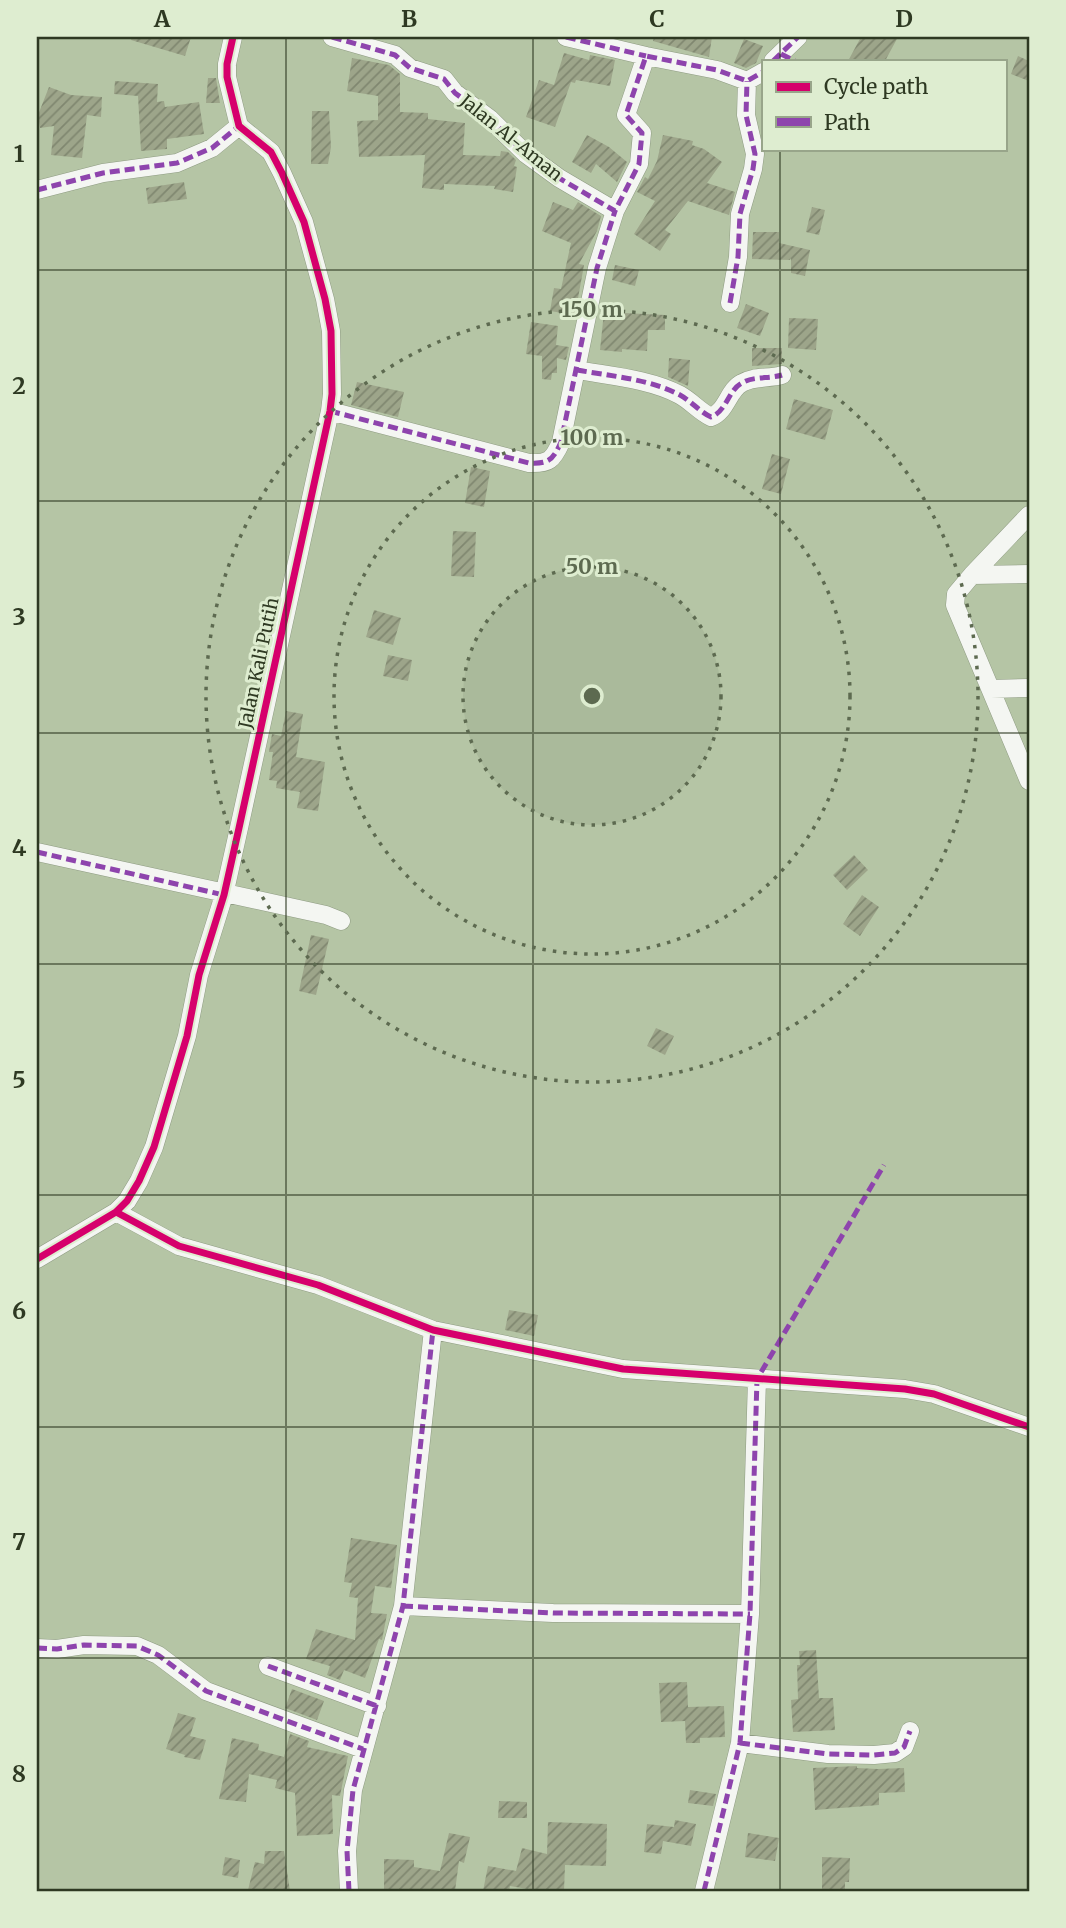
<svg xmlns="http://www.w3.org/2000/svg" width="1066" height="1928" font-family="Merriweather,serif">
	<defs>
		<pattern id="building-hatch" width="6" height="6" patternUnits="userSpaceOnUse" patternTransform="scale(1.75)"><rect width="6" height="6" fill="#9da58a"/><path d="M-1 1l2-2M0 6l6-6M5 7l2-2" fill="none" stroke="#808770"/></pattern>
	</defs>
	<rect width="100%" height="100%" fill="#b5c5a5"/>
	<path fill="url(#building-hatch)" d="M132,37h59l-6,19 -54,-16z
		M654,37h58l-3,20 -56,-16z
		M861,37h37l-13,24h-37z
		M744,39l19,7 -7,17 -10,5 -12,-5z
		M564,53l25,7 1,-5 25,5 -5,26 -34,-6 -1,3 -4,-1 -16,45 -29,-10 13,-37 15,5z
		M1018,56l11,5v20l-18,-7z
		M352,58l37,7 11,9v38l28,1v6l37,4 -2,32 37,1 1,-5 7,1 8,8 -2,6 3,1 -4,25 -19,-3 1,-3 -51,-2v6l-22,-2 3,-33 -66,2 -2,-36 21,-1v-24l-31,-5z
		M208,78h8l4,25h-14z
		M115,81l43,3 -1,18 7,-1 1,6 34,-5 5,32 -37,5v10l-26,2 -3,-55 -24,-2z
		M49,87l22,8 31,2 -1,20 -14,-2 -5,43 -31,-3 3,-29 -14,2 -2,-13z
		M312,111h17l2,36 -3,17h-17z
		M587,135l22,12 18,15 -10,20 -21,-18 -5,9 -19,-11z
		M663,135l30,6 -1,4 12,4 18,13 -15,21 28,9 -6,23 -41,-14 -23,29 6,4 -11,17 -26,-17 21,-33 -18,-9 8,-15 3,2 9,-18z
		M184,182l3,17 -39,5 -2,-16z
		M553,202l20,8 5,-8 23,14 -4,15 -18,33 5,1 -9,50 -25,-4 4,-23 7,1 10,-46 -29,-12z
		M812,207l13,3 -6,25 -13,-3z
		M753,232h26v11l31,7 -5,26 -14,-3v-15l-1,2 -38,-1z
		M615,265l24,5 -4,16 -23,-6z
		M746,304l23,9 -9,23 -23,-8z
		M604,312l61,3v15h-17l-1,21 -25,-2v3l-22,-2z
		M789,318l29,1 -2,31 -28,-2z
		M531,322l27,4 -2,19 13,2 -3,13 -9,-2v15h-5l-1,7 -9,-1v-23l-16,-2z
		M752,348h30v16l-30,2z
		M669,358l21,2 -2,26 -20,-9z
		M357,382l47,10 -6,25 -47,-12z
		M794,399l39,11 -8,30 -39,-11z
		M772,454l18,5 -9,35 -19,-5z
		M471,467l19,4 -6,36 -19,-4z
		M453,531l23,1 -2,45 -23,-1z
		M374,610l27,8 -8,27 -27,-8z
		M388,655l24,5 -4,21 -25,-5z
		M286,711l17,3 -7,43 29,5 -7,49 -21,-3 3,-16 -24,-4 1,-7 -8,-1 4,-28h-4l3,-18 9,2z
		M854,855l14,15 -21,20 -14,-15z
		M862,895l17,12 -19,29 -17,-12z
		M311,935l18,4 -13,56 -17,-4z
		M656,1028l18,8 -9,19 -18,-9z
		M509,1310l29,5 -4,21 -29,-6z
		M351,1538l46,7 -6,43 -16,-2 -4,27 16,1 -5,26 -3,-1 -14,39 -21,-8 -4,10 -13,-5 3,-9 -24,-7 10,-30 39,11 3,-42 -9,-1 3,-14 -8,-1z
		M816,1650l3,48h14l2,32 -42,2 -2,-32 7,-1 -1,-34h3l-1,-14z
		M687,1682l1,25 36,-1 1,31 -25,1v5h-14l-1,-22 -24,1 -2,-39z
		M292,1689l32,12 -7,19 -32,-12z
		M178,1713l18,5 -6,18 16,4 -6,20 -16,-3 1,-2 -19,-6z
		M290,1734l19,7 -2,6 41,9 -8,40 -8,-1 1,39 -36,2 -2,-43 -20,-5 2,-8 -28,-6 -3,28 -27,-3 13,-61 27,6 -1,6 26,7z
		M857,1766v2l21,1 26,-1 1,24 -26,1v12l-64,5 -2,-42z
		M690,1790l26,4 -3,12 -25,-3z
		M499,1801l28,1v16h-29z
		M675,1820l21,4 -5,22 -28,-5 -2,13 -17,-2 3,-28 27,3z
		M548,1822l59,2 -1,42 -41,-1 -1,26h-25l-29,-5 -1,5h-26l5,-25 28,5 6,-23 25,6z
		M449,1833l21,4 -6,26 -5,-2 -4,30h-71v-32l30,1v7l26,4z
		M748,1833l31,5 -4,23 -30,-4z
		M265,1851h19l6,40 -42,-1 7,-28 9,2z
		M225,1857l15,3 -2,18 -16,-3z
		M822,1857l28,1 -1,24h-4v9h-23z"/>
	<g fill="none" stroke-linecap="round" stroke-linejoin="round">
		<defs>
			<path id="minor" d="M332,37l63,18 15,13 34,11 11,14 35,26 36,35 33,24 56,33 24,-47 3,-31 -16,-18 20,-59 71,14 30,11 16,-9
				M566,37l80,19
				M773,61l25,-24
				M37,190l66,-17 74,-10 35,-15 27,-22
				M730,303l8,-46 2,-43 13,-45 2,-15 -9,-39 1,-34
				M577,370c33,6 73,9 103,25 11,6 20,17 31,22 16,-6 17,-27 31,-34 11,-7 27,-4 40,-8
				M330,411l199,52c20,1 24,-3 32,-21l36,-174 18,-57
				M1029,515l-57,60 -16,19 -1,11 74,176
				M972,575l57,-1
				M991,689l38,-1
				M37,852l289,63 15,6
				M116,1212l63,34 139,39 115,45 190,39 282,20 29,5 95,33
				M37,1259l79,-47 11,-11 12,-20 15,-34 33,-111 12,-61 25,-80 15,-67 91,-417 2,-17 -1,-63 -6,-32 -21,-77 -22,-49 -11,-21 -32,-26 -12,-49v-13l6,-27
				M403,1606l150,7 197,1
				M37,1648l20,1 27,-4 53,1 21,9 48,36 157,58
				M268,1666l109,40
				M740,1743l88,11 46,1 21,-2 9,-6 6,-16
				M349,1891l-2,-40 6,-61 50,-184 30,-276
				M704,1891l36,-148 10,-129 7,-235"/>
		</defs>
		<use href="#minor" stroke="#8e9b82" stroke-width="19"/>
		<use href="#minor" stroke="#f4f6f2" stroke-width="18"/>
		<path stroke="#8e44ad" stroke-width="5" stroke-dasharray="10 5" stroke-linecap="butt" d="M332,37l63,18 15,13 34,11 11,14 35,26 36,35 33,24 56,33 24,-47 3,-31 -16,-18 20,-59 71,14 30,11 16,-9
			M566,37l80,19
			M781,54l14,7
			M773,61l25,-24
			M37,190l66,-17 74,-10 35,-15 27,-22
			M730,303l8,-46 2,-43 13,-45 2,-15 -9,-39 1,-34
			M577,370c33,6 73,9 103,25 11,6 20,17 31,22 16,-6 17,-27 31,-34 11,-7 27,-4 40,-8
			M330,411l199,52c20,1 24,-3 32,-21l36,-174 18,-57
			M37,852l187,43
			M403,1606l150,7 197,1
			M37,1648l20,1 27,-4 53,1 21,9 48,36 157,58
			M268,1666l109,40
			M740,1743l88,11 46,1 21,-2 9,-6 6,-16
			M349,1891l-2,-40 6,-61 50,-184 30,-276
			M704,1891l36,-148 10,-129 7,-235 127,-214"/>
		<defs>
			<path id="cycleway" d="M116,1212l63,34 139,39 115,45 190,39 282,20 29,5 95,33
				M37,1259l79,-47 11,-11 12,-20 15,-34 33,-111 12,-61 25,-80 15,-67 91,-417 2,-17 -1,-63 -6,-32 -21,-77 -22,-49 -11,-21 -32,-26 -12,-49v-13l6,-27"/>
		</defs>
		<use href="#cycleway" stroke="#deedd0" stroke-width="11"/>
		<use href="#cycleway" stroke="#d6006c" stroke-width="7"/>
	</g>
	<path fill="none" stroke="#2e3922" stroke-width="2" stroke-opacity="0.55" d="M286,37v1854M533,37v1854M780,37v24M780,149v1742M37,270h992M37,501h992M37,733h992M37,964h992M37,1195h992M37,1427h992M37,1658h992"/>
	<circle cx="592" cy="696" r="129" fill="#5d6a50" fill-opacity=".12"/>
	<g fill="none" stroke="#5d6a50" stroke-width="3.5" stroke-dasharray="3.5 7">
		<circle cx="592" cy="696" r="129"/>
		<circle cx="592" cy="696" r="258"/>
		<circle cx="592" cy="696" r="386"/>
	</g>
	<g text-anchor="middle" stroke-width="6" stroke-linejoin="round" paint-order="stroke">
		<g font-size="18" fill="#2e3922" stroke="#deedd0">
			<text transform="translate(511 138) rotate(39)" y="6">Jalan Al-Aman</text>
			<text transform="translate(259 663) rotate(-78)" y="6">Jalan Kali Putih</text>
		</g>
	</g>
	<circle cx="592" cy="696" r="10" fill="#5d6a50" stroke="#deedd0" stroke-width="3.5"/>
	<g font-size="21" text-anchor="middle" font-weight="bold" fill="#5d6a50" stroke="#deedd0" stroke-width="6" stroke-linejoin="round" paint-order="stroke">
		<text x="592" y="317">150 m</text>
		<text x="592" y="445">100 m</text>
		<text x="592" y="574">50 m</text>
	</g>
	<rect width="1066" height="1928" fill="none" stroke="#deedd0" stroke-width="77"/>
	<rect x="762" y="60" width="245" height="91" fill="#deedd0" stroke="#98a58a" stroke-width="2"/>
	<rect x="776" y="82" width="35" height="10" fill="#d6006c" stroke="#98a58a" stroke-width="2"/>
	<text x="824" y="94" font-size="21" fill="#2e3922">Cycle path</text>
	<rect x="776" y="117" width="35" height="10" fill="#8e44ad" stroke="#98a58a" stroke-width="2"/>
	<text x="824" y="130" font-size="21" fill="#2e3922">Path</text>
	<rect x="38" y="38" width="990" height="1852" fill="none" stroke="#2e3922" stroke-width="2.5"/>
	<g font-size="23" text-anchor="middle" font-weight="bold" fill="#2e3922">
		<text x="162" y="27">A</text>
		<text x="409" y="27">B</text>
		<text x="657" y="27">C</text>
		<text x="904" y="27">D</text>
		<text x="19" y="162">1</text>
		<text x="19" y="394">2</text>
		<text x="19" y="625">3</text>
		<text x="19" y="856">4</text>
		<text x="19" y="1088">5</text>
		<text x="19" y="1319">6</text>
		<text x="19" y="1550">7</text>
		<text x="19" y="1782">8</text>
	</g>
</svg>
